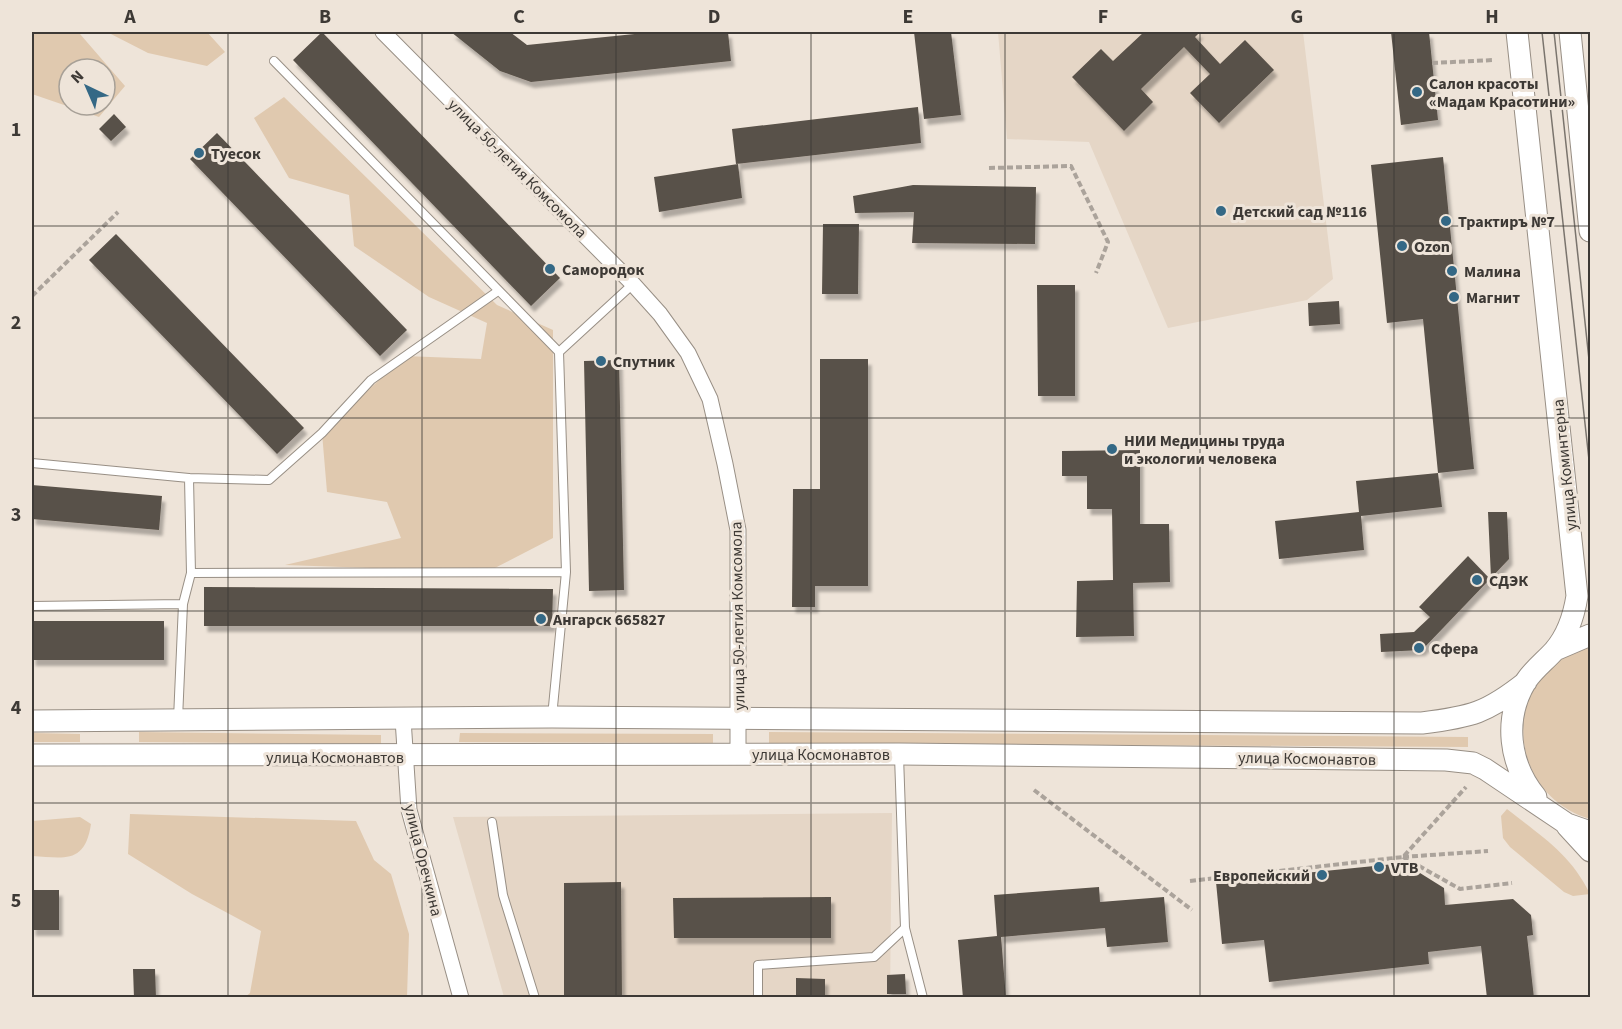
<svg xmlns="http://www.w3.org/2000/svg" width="1622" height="1029" font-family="'Source Sans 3',sans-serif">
	<defs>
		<filter id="shadow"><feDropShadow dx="3.5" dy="6" stdDeviation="1.5" flood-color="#0004"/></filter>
	</defs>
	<rect width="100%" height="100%" fill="#eee4d9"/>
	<path fill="#e5d6c6" d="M998,32h305l30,247 -26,21 -139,28 -79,-186 -82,-3z
		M892,813l-2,184h-386l-51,-180z"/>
	<path fill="#e0c9af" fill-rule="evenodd" d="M32,32h175l18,20 -18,14 -59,-13 -41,-21 -27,2 45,52 -26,31 -67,-23zM69,69h36v36h-36z
		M284,97l213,208 56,25v208l-66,34 -202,-7 116,-27 -14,-36 -60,-10 -5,-59 83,-77 76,3 6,-36 -58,-26 -75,-51 -5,-51 -60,-17 -35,-60z
		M1590,647v172c-87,-26 -91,-149 0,-172z
		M139,732l242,3v9l-242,-2z
		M769,732l699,5v10l-699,-4z
		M32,733l48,1v8h-48z
		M460,733l253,1v9l-254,-1z
		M1507,809c34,27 64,45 83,85l-17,2 -9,-4 -54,-45 -7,-9 -2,-22z
		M130,814l226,7 18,39 17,14 18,60 -2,63h-162l5,-4 11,-62 -69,-37 -64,-40z
		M80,817l11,7c-6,40 -26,34 -59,32v-35z"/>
	<path fill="#595148" filter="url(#shadow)" d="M322,32l238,246 -29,28 -238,-246z
		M451,32h59l17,13 127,-13h74l3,29 -200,21 -31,-11z
		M914,32h37l10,83 -37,4z
		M1144,32h56l-5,5 25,27 25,-24 29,30 -55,53 -29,-30 20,-19 -26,-27 -43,42 12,13 -29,29 -52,-54 29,-28 12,12z
		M1391,32h38l9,88 -37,5z
		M918,107l3,36 -185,21 -4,-35z
		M114,114l12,13 -15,14 -12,-12z
		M217,133l190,197 -27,26 -190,-197z
		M1443,157l31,312 -36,4 -15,-154 -36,4 -16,-158z
		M738,164l4,34 -83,14 -5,-35z
		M913,185l123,2 -1,57 -123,-1 2,-31 -59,1 -2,-17z
		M823,224h36l-1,70h-36z
		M116,234l188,194 -27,26 -188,-194z
		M1037,285h38v111h-37z
		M1339,301l1,23 -31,2 -1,-23z
		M820,359h48v227h-53v21h-23l1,-118h27z
		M619,360l5,230 -35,1 -5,-230z
		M1140,450v74h29l1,58 -37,1 1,53 -58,1 1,-56 36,-1 -1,-71h-25v-33h-25v-25z
		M1438,473l4,34 -81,9 3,34 -85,9 -4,-38 84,-9 -3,-31z
		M32,485l130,11 -3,34 -127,-11z
		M1488,512h19l2,47 -18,19z
		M1468,556l22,23 -68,71 -41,2 -1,-18 34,-2 16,-15 -11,-10z
		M204,587l349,2 -1,37h-348z
		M32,621h132v39h-132z
		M1404,863l40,25 1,17 68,-6 18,16 2,20 -6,1 7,62h-47l-6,-52 -53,6 1,12 -160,18 -5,-42 -42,4 -6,-62z
		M621,882l1,116h-58v-115z
		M1099,887l1,15 64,-5 4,45 -61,5 -2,-19 -104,9 5,61h-43l-5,-58 39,-4 -3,-41z
		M32,890h27v40h-27z
		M831,897v41h-157l-1,-40z
		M133,969h22l1,29h-22z
		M905,974l1,20h-19v-19z
		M796,978l29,1v19h-29z"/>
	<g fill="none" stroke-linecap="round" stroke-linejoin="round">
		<defs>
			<path id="lane" d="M274,61l285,291 7,220 -14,145
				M559,352l74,-68
				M32,463l157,15 2,95 -8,31 -5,115
				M189,478l80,2 53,-47 49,-53 127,-89
				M191,573l375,-1
				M32,606l151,-2
				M899,756l6,172 18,70
				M492,822l11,73 32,103
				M758,998v-33l116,-8 31,-29"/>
			<path id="street" d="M383,32l250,252 27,30 28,39 22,46 15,65 13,66v224
				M403,719l6,91 52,188"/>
			<path id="secondary" d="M1517,32l60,564c-3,19 -10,40 -23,55 -9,10 -20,18 -28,30 -23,38 -17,83 10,116
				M1570,32l20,199
				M1555,650l35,-15
				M32,721l520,-4 870,6c49,-6 65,-10 104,-41
				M32,755l867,-1 547,6 27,3 12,6 82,55 23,8
				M1567,826l23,25"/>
		</defs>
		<use href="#lane" stroke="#988f85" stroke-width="10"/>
		<use href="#street" stroke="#988f85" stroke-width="17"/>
		<use href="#secondary" stroke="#988f85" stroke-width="23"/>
		<path stroke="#aba39b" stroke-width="4" stroke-dasharray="6 3" stroke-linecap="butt" d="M1432,63l62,-3
			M989,168l82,-2 37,76 -12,31
			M32,296l86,-84
			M1034,790l158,120
			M1403,857l57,32 52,-6
			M1403,857l85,-6
			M1190,881l213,-24 63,-70"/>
		<use href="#lane" stroke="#fff" stroke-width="8"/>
		<use href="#street" stroke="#fff" stroke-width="15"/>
		<use href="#secondary" stroke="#fff" stroke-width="21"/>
		<path stroke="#7a746d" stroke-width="1.5" d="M1542,32l48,437
			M1554,32l36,337"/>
	</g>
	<path fill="none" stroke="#3d3935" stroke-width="1.5" stroke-opacity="0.55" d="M228,32v966M422,32v966M616,32v966M811,32v966M1005,32v966M1200,32v966M1394,32v966M32,226h1558M32,418h1558M32,611h1558M32,803h1558"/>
	<g fill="#346885" stroke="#eee4d9" stroke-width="2">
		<circle cx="1417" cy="92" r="6"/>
		<circle cx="199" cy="153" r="6"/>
		<circle cx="1221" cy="211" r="6"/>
		<circle cx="1446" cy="221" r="6"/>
		<circle cx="1402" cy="246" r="6"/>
		<circle cx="550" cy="269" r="6"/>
		<circle cx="1452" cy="271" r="6"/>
		<circle cx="1454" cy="297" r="6"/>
		<circle cx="601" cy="361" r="6"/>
		<circle cx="1112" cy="449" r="6"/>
		<circle cx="1477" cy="580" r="6"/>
		<circle cx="541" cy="619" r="6"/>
		<circle cx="1419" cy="648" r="6"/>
		<circle cx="1379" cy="867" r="6"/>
		<circle cx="1322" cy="875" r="6"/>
	</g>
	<g text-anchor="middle" stroke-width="6" stroke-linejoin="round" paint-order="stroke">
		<g font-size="16" font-weight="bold" fill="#3d3935" stroke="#eee4d9" text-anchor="start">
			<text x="1429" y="89">Салон красоты<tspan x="1429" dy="18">«Мадам Красотини»</tspan></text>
			<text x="211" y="159">Туесок</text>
			<text x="1233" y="217">Детский сад №116</text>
			<text x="1458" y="227">Трактиръ №7</text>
			<text x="1414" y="252">Ozon</text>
			<text x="562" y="275">Самородок</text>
			<text x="1464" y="277">Малина</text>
			<text x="1466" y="303">Магнит</text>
			<text x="613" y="367">Спутник</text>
			<text x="1124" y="446">НИИ Медицины труда<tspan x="1124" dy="18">и экологии человека</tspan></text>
			<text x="1489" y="586">СДЭК</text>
			<text x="553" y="625">Ангарск 665827</text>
			<text x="1431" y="654">Сфера</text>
			<text x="1391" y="873">VTB</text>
			<text x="1310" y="881" text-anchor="end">Европейский</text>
		</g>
		<g font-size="16" fill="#3d3935" stroke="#eee4d9">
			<text transform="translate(518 168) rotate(45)" y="6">улица 50-летия Комсомола</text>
			<text transform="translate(1564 465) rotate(-96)" y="6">улица Коминтерна</text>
			<text transform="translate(737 616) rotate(-91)" y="6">улица 50-летия Комсомола</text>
			<text x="821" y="760">улица Космонавтов</text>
			<text x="335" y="763">улица Космонавтов</text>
			<text transform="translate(1307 758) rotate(1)" y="6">улица Космонавтов</text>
			<text transform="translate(424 860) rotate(76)" y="6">улица Оречкина</text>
		</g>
	</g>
	<rect width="1622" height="1029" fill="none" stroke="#eee4d9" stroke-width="66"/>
	<g transform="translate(87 87) rotate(316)"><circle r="28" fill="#eee4d9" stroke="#a7a097" stroke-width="1.5"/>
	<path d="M0-4.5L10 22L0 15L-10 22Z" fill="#346885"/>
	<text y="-9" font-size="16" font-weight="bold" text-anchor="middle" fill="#3d3935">N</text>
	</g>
	<rect x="33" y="33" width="1556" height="963" fill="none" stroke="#3d3935" stroke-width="2"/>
	<g font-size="20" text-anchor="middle" font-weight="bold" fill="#3d3935">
		<text x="130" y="23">A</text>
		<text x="325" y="23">B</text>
		<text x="519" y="23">C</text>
		<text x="714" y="23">D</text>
		<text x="908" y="23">E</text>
		<text x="1103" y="23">F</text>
		<text x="1297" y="23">G</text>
		<text x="1492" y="23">H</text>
		<text x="16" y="136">1</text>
		<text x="16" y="329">2</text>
		<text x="16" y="521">3</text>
		<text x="16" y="714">4</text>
		<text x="16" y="907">5</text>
	</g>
</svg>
